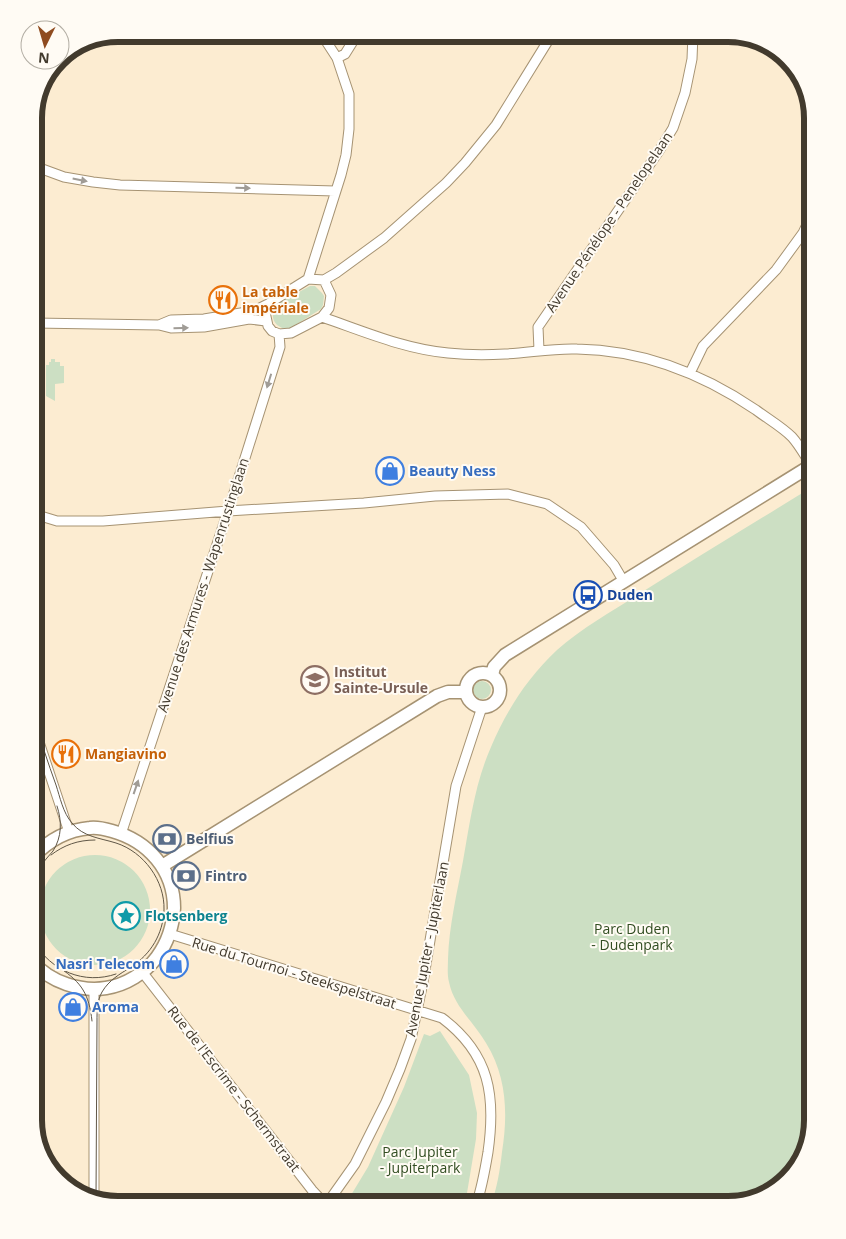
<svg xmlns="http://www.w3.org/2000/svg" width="846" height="1239" font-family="'Open Sans',sans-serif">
	<rect width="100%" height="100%" fill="#fcecd1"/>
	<path fill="#ccdfc3" d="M310,286h5l7,7 2,3 -1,9 -2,4 -32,20c-15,0 -21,-14 -12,-25z
		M51,359h4v3h5v4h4v17l-9,1v17l-9,-5v-31h3v-3h2z
		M812,487v634l-11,42 -31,31 -42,11h-237c6,-17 9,-35 11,-53 6,-38 5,-75 -16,-109 -12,-21 -32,-36 -37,-61 -2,-8 -1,-16 -1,-23 1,-33 9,-66 15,-98 7,-39 12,-78 28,-114 15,-36 37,-70 66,-97 25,-22 54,-38 82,-56 57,-36 115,-71 173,-107z
		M473 690a9 9 0 1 1 18 0a9 9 0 1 1-18 0Z
		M40 910a55 55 0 1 1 110 0a55 55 0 1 1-110 0Z
		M440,1031l29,44 8,38 -1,26 -11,66h-120l23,-38 36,-80 20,-53 6,2z"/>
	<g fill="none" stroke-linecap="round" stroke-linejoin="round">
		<defs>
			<path id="street" d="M337,58l8,-4 10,-16
				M34,166l30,11 29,5 27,3 215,6
				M308,279l33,-104 5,-20 3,-26v-35l-12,-36 -13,-20
				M324,280l7,15 -2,13 -7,9 -31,16 -12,1 -7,-3 -4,-5 -3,-14 3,-8 40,-25 16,1 12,-7 48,-35 62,-55 19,-20 31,-38 55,-89
				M322,317c41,14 82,32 126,36 19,2 38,2 57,1 24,-1 47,-6 72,-5 65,1 126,25 179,61 12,9 26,17 36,27 8,9 13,19 19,28
				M34,323l125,2 12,3 33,-1 45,-8 17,2
				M159,325l12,-5 33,-1 43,-7 9,-2 12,-6
				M539,350l-1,-23 121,-176 14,-23 12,-35 7,-34 1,-25
				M690,373l13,-27 73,-76 27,-37 9,-19
				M34,514l23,7h46l125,-10 136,-8 71,-7 73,-2 39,10 34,23 33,38 10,17
				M34,727l35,105
				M121,834l112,-338 47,-149 -1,-13
				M170,934l272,84c48,36 54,78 46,134 -3,18 -6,36 -12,53
				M143,973l169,217 14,15
				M94,989v210
				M326,1205l29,-41 31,-62 14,-33 11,-30 12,-57 33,-196 26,-79"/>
			<path id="secondary" d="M466 690a17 17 0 1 1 34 0a17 17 0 1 1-34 0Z
				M492,675l2,-8 11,-12 307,-190
				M162,866l275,-170 11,-4h18
				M34,963c16,19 47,29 72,25 20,-3 39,-15 51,-31 11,-15 16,-30 17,-49 0,-38 -26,-67 -62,-77 -7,-2 -15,-4 -22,-3 -23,2 -41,12 -56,28"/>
		</defs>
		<use href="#street" stroke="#a69373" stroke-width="11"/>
		<use href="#secondary" stroke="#a69373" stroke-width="15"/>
		<use href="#street" stroke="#fff" stroke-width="9"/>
		<use href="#secondary" stroke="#fff" stroke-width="12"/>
		<path stroke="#605747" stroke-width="1" d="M34,720c7,21 14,43 22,65 4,12 7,28 16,38 11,14 28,15 44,20 28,9 49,38 48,67 -1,24 -13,44 -33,57 -11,7 -22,13 -29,25 -5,9 -5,19 -5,29l-1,178
			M51,855c13,-10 27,-15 44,-15
			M34,876c5,-9 12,-17 19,-25 9,-14 9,-30 4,-45
			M34,942c17,29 50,43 82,32
			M60,968c22,15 29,26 32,53"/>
	</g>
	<defs><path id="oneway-solid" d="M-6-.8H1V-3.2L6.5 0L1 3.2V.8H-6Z" transform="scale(1.25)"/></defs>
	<g fill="#a09c96">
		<use href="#oneway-solid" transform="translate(80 180) rotate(11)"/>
		<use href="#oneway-solid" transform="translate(243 188) rotate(2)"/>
		<use href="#oneway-solid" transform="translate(181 328) rotate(-2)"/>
		<use href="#oneway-solid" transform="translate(269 381) rotate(107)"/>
		<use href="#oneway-solid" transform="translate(136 787) rotate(-71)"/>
	</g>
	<defs>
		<symbol id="restaurant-ring" viewBox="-11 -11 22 22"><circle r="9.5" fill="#fffbf4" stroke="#e8710a" stroke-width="1.5"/><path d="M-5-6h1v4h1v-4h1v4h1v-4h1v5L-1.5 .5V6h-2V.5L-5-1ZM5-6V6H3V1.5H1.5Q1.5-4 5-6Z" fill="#e8710a"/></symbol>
		<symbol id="shop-ring" viewBox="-11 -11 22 22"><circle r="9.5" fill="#fffbf4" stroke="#3f7fe0" stroke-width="1.5"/><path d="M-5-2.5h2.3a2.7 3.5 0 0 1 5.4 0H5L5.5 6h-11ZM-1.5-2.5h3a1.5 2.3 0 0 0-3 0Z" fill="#3f7fe0"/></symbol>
		<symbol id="bus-ring" viewBox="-11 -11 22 22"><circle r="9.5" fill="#fffbf4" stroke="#1a4fb4" stroke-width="1.5"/><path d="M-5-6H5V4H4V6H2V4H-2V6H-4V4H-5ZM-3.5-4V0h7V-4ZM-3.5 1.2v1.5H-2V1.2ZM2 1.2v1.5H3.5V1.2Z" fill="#1a4fb4"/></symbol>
		<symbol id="school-ring" viewBox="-11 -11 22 22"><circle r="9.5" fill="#fffbf4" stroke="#8d6e63" stroke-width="1.5"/><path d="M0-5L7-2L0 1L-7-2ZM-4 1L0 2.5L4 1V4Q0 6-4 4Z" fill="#8d6e63"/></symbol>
		<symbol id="bank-ring" viewBox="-11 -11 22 22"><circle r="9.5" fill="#fffbf4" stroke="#5c6f8a" stroke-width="1.5"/><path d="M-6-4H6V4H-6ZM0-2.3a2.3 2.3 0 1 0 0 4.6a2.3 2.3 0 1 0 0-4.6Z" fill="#5c6f8a"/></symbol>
		<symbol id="sight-ring" viewBox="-11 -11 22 22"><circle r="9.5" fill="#fffbf4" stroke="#0f9aa8" stroke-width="1.5"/><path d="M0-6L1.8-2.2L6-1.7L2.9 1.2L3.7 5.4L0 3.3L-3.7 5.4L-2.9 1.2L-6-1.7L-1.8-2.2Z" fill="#0f9aa8"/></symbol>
	</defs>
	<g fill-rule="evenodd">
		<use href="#restaurant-ring" x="207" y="284" width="32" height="32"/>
		<use href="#shop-ring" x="374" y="455" width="32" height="32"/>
		<use href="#bus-ring" x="572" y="579" width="32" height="32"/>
		<use href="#school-ring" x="299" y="664" width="32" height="32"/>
		<use href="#restaurant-ring" x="50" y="738" width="32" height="32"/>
		<use href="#bank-ring" x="151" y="823" width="32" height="32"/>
		<use href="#bank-ring" x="170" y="860" width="32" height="32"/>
		<use href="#sight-ring" x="110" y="900" width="32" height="32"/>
		<use href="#shop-ring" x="158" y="948" width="32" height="32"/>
		<use href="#shop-ring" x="57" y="991" width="32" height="32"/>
	</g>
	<g text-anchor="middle" stroke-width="4" stroke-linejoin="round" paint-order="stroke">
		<g font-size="14" fill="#423a2d" stroke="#fffbf4">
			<text transform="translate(609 222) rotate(-56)" y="5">Avenue Pénélope - Penelopelaan</text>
			<text transform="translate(203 585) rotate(-72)" y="5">Avenue des Armures - Wapenrustinglaan</text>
			<text transform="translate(427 949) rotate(-79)" y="5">Avenue Jupiter - Jupiterlaan</text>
			<text transform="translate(294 973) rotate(17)" y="5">Rue du Tournoi - Steekspelstraat</text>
			<text transform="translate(234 1089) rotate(52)" y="5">Rue de l'Escrime - Schermstraat</text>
		</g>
		<g font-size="14" font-weight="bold" fill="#c56008" stroke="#fffbf4" text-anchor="start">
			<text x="242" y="297">La table<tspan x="242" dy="16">impériale</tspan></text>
			<text x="85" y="759">Mangiavino</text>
		</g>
		<g font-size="14" font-weight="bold" fill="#366cbe" stroke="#fffbf4" text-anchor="start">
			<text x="409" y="476">Beauty Ness</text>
			<text x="155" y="969" text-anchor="end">Nasri Telecom</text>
			<text x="92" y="1012">Aroma</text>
		</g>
		<g font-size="14" font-weight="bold" fill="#164399" stroke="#fffbf4" text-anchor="start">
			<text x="607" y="600">Duden</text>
		</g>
		<g font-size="14" font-weight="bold" fill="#785e54" stroke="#fffbf4" text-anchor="start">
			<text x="334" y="677">Institut<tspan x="334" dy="16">Sainte-Ursule</tspan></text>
		</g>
		<g font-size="14" font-weight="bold" fill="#4e5e75" stroke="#fffbf4" text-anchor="start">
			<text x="186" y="844">Belfius</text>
			<text x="205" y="881">Fintro</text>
		</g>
		<g font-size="14" font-weight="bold" fill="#0d838f" stroke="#fffbf4" text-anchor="start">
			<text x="145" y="921">Flotsenberg</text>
		</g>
		<g font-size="14" fill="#314d21" stroke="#fffbf4">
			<text x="632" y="934">Parc Duden<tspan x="632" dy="16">- Dudenpark</tspan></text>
			<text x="420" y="1157">Parc Jupiter<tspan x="420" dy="16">- Jupiterpark</tspan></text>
		</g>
	</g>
	<path d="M0 0H846V1239H0ZM118 42H728A76 76 0 0 1 804 118V1120A76 76 0 0 1 728 1196H118A76 76 0 0 1 42 1120V118A76 76 0 0 1 118 42Z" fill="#fffbf4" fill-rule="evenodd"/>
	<path fill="none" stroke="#423a2d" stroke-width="6" d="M118 42H728A76 76 0 0 1 804 118V1120A76 76 0 0 1 728 1196H118A76 76 0 0 1 42 1120V118A76 76 0 0 1 118 42Z"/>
	<g transform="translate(45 45) rotate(185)"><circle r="24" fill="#fffbf4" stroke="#b3aea4"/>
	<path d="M0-4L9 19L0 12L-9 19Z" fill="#8f4b1f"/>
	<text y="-8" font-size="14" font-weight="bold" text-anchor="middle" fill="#423a2d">N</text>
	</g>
</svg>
